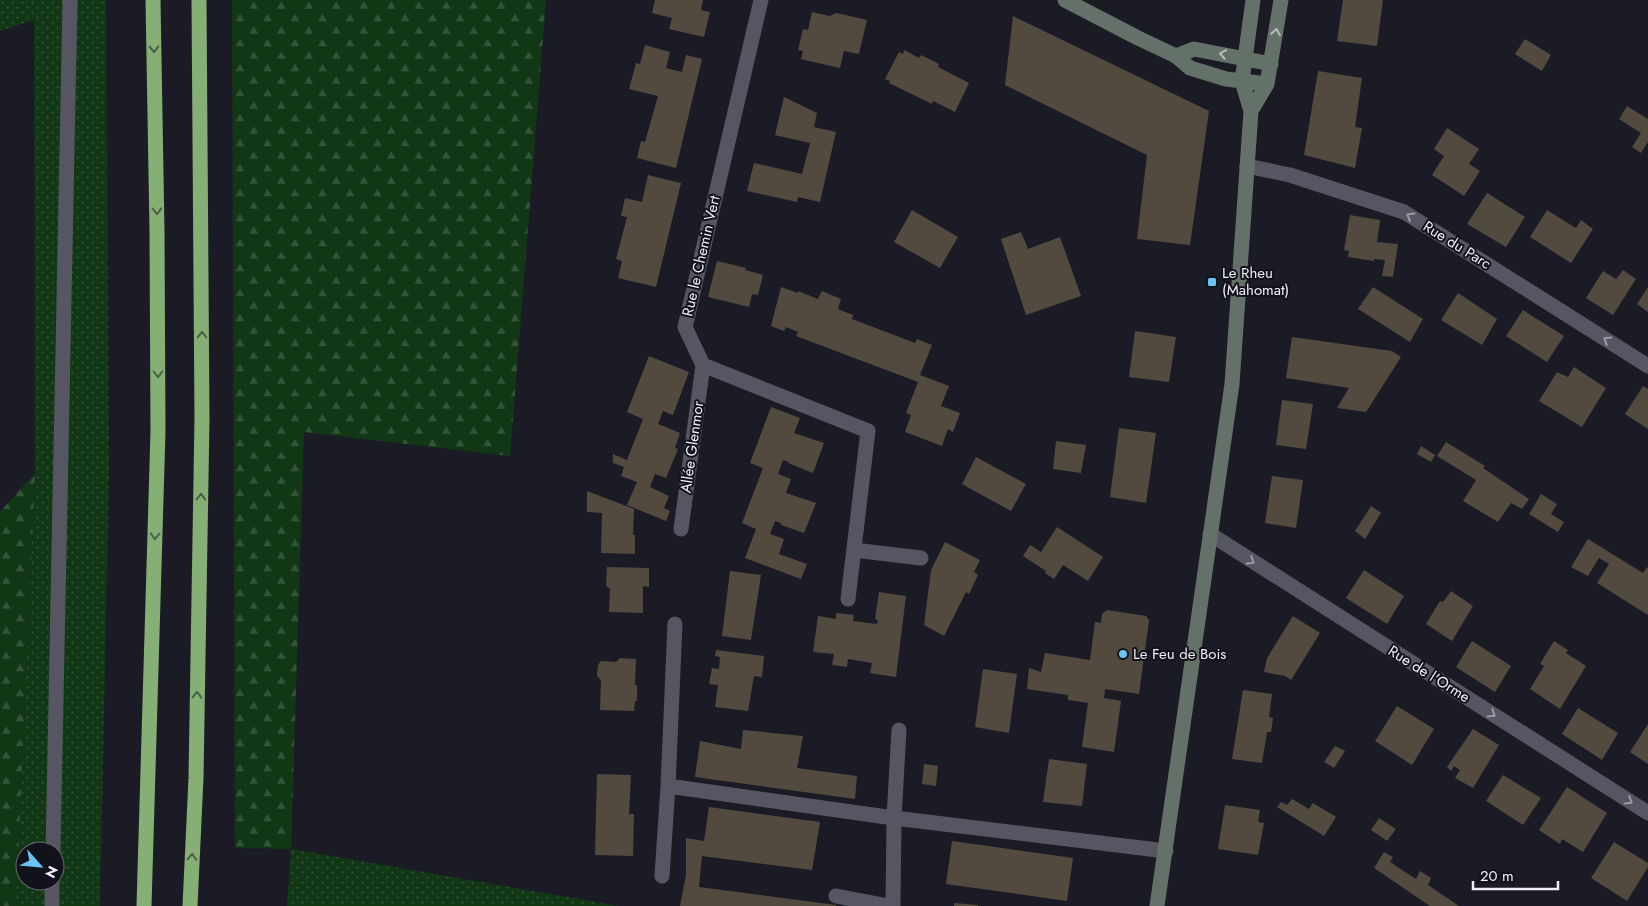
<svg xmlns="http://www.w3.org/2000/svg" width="1648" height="906" font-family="Jost,sans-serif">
	<defs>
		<pattern id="grass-dots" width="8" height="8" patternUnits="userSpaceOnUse" patternTransform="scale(1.25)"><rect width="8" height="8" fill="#113715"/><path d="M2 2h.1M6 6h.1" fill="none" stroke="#345438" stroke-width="1.8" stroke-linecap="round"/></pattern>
		<pattern id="forest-firs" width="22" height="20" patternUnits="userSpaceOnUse" patternTransform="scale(1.25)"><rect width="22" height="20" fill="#113715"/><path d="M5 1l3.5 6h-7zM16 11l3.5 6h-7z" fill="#345438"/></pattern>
	</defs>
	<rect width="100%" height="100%" fill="#1b1b26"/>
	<path fill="url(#grass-dots)" fill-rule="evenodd" d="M0,0h106l3,473 -9,433h-84l19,-433 -1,-453 -34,11zM25,851h30v30h-30z
		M291,849l328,57h-332z"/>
	<path fill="url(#forest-firs)" d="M232,0h314l-36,456 -206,-24 -13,417 -56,-1z
		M35,473l-19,433h-16v-394z"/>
	<path fill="#534a3f" d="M655,0h48l-2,10 9,2 -6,25 -35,-8 3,-11 -20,-5z
		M1343,0h40l-6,46 -40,-5z
		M812,12l18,4 6,-3 31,7 -8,34 -15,-3 -4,17 -39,-9 2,-8 -5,-1 5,-21 5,1z
		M1013,16l196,95 -19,134 -53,-6 10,-84 -142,-70z
		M1525,39l26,16 -9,16 -27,-17z
		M645,45l25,7 -4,16 16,4 4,-17 16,4 -26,109 -39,-10 4,-17 4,1 13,-46 -29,-7 7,-26 4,1z
		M904,50l15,8 2,-3 18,9 -1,3 31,16 -14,29 -22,-11 -1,3 -43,-21 1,-2 -5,-2 14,-27 4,2z
		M1318,71l44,7 -7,49 7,1 -7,40 -51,-13z
		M784,97l33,16 -3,14 22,5 -16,70 -22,-5 -1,5 -50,-11 7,-28 48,11 8,-31 -35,-8z
		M1627,106l21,13v23l-7,11 -9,-6 9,-14 -22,-14z
		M1447,128l32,21 -10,15 11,7 -16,25 -32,-21 12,-19 -10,-7z
		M648,175l33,8 -25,104 -38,-9 4,-17 -6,-2 11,-42 -6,-1 4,-18 17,4z
		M1487,193l38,24 -19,30 -39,-23z
		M912,210l46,27 -18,31 -46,-26z
		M1547,210l29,18 5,-8 12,9 -22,34 -41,-26z
		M1350,215l30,5 -3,22 21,2 -5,33 -11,-1 3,-16 -11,-1v2l-26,-4 1,-6 -5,-1z
		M1021,232l7,17 32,-12 21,59 -55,19 -25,-76z
		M717,261l29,7 -1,2 18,5 -5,20 -6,-1 -3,13 -41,-10z
		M1623,270l13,9 -23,36 -27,-17 17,-27 13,8z
		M781,287l17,6v-2l20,8 4,-8 19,8 -3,10 15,6 -1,4 63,24 2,-4 15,6 -12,30 29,11 -8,20 19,7 -7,19 -5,-3 -6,17 -37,-14 6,-17 -5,-2 12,-31 -122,-46 2,-4 -12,-5 -2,4 -13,-5z
		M1373,287l50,32 -13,23 -52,-33z
		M1648,287v25l-11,-8z
		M1458,293l39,26 -15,26 -41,-25z
		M1523,310l41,26 -17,26 -41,-26z
		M1135,331l41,6 -7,45 -40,-5z
		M1292,337l100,14 9,6 -35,55 -29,-4 12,-20 -63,-10z
		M649,356l40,16 -16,43 -10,-4 -5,13 22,9 -5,15 3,1 -12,29 -11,-4 -5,13 19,9 -5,12 6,3 -4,10 -39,-16 10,-23 -16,-6 3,-9 -11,-4v-9l14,6 16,-41 -16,-7z
		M1574,367l32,21 -24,39 -43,-26 18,-29 11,5z
		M1643,386l5,3v40l-23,-15z
		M1282,400l31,4 -7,45 -30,-4z
		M771,407l29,11 -6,15 30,10 -11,30 -25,-10 1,-1 -6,-2 -5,14 13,5 -5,14 30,10 -12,30 -23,-8v-2l-6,-2 -5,13 14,5 -5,15 28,10 -6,15 -56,-21 11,-29 -14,-6 21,-55 -13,-5z
		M1119,428l37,5 -10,70 -36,-6z
		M1056,441l30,4 -5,28 -28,-4z
		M1446,442l39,24 -2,2 46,31 -7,10 -11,-6 -13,19 -35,-21 13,-21 -39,-24z
		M1421,446l14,9 -4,7 -14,-8z
		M976,457l50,27 -15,27 -49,-27z
		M1272,476l31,4 -7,48 -31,-5z
		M587,491l47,18 -1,26h2v19l-34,-1 1,-40 -15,-1z
		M1541,494l16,10 -6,10 13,8 -6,10 -29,-18z
		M1371,506l10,7 -16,26 -10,-8z
		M1057,527l46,30 -15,24 -25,-16 -9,14 -9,-6 1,-2 -23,-15 7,-11 11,7z
		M1588,539l55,34 4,-6 1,1v47l-51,-32 12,-19 -10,-6 -11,18 -17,-9z
		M945,542l35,18 -6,12 4,3 -9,19 -3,-2 -22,44 -20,-11 7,-55z
		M607,567l42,1v19l-6,-1v27l-34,-1 1,-23 -4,-3z
		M1364,570l40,26 -17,28 -41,-26z
		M730,571l31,4 -10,65 -29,-4z
		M1451,591l22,15 -21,35 -26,-17 14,-23 3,1z
		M879,592l27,4 -10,81 -26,-4 2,-10 -24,-4 -1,8 -15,-2 2,-11 -21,-2 5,-36 18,3v-6l18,2 -1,6 24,3 1,-4 -3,-1z
		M1107,610l39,6 3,4 -10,74 -34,-5 -1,9 17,3 -7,51 -32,-5 6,-44 -20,-3v-5l-41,-6 2,-21 12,4 4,-19 45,7 5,-38 6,1 1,-9z
		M1293,616l27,17 -29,47 -6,-4 -21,-4 3,-14z
		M1472,641l39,25 -16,26 -39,-25z
		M1554,641l14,9 -2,3 20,13 -26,43 -30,-20 14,-23 -4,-2z
		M716,650l48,6 -2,21 -8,-1 -6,35 -33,-4 3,-22 -9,-1 3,-16 7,1 1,-12 -5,-1z
		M620,658l16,1 -1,26h2v16h-2l-1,10 -34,-1 1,-30 -4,-4 1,-11 3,-4 15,1z
		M983,669l34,5 -8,59 -34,-6z
		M1243,690l29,4 -3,23 4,1 -2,14h-4l-5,31 -30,-4z
		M1397,706l37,23 -22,36 -37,-24z
		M1578,708l40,25 -16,27 -40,-26z
		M1648,724v40l-18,-12z
		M1473,729l26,16 -26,43 -18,-10 5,-8 -6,-4 -3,5 -4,-4z
		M743,730l60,6 -6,32 60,8 -2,23 -160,-22 5,-36 41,8z
		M1335,746l10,5 -11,17 -10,-6z
		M1049,759l38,5 -5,42 -39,-4z
		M924,764l14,2 -2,20 -14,-2z
		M597,774l34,1 -2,39h5l-1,42 -38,-1z
		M1503,775l38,23 -18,27 -37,-24z
		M1567,787l40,26 -24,39 -21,-13 -2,5 -21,-14z
		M1292,799l17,10 4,-6 23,14 -12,19 -47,-29 4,-5 6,3z
		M1225,805l35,5 -2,12 6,1 -6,32 -40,-6z
		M709,807l111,15 -8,48 -110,-14 -3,31 137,18v1h-156l6,-31v-37l18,3z
		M1379,818l17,11 -9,12 -16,-11z
		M952,841l121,17 -6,43 -121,-17z
		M1614,842l34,21v4l-21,34 -36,-23z
		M1384,852l9,5 -3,5 26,17 4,-8 11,7 -3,7 31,21h-29l-56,-38z
		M954,903l24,2v1h-24z"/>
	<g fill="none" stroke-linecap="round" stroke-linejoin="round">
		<path stroke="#565663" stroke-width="15" d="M836,896l53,10
			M893,906l1,-88 5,-88"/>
		<path stroke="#565663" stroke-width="15" d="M761,0l-76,327 18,38 165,66 -20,168
			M1247,166l43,9 114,37 244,154
			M681,529l22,-164
			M1210,534l438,279
			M854,550l67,8
			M675,624l-7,162 226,32 272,33
			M53,851l17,-851
			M662,876l6,-90
			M52,906v-25"/>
		<path stroke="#647168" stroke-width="15" d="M1065,0l73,38 38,18 14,12 36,11 41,5
			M1176,56l18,-7 77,15
			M1251,111l16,-27 14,-84
			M1157,906l75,-522 19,-273 -9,-30 11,-81"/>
		<path stroke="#85af75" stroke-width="15" d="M144,906l14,-475 -1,-200 -4,-231
			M190,906l6,-128 6,-359 -3,-419"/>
	</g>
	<defs><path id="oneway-chevron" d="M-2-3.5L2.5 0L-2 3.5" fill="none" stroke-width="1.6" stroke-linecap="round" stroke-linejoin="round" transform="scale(1.25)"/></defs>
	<g stroke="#b7bdbe">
		<use href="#oneway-chevron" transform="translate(1276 32) rotate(-81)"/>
		<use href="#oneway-chevron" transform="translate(1223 54) rotate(-169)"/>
	</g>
	<g stroke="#4c6048">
		<use href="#oneway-chevron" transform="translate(154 49) rotate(89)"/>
		<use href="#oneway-chevron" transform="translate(157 211) rotate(89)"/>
		<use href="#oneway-chevron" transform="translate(202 335) rotate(-90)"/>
		<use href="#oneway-chevron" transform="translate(158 374) rotate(90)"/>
		<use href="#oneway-chevron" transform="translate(201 497) rotate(-89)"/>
		<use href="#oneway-chevron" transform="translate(155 536) rotate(92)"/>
		<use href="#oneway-chevron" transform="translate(197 695) rotate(-89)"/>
		<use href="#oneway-chevron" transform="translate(192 857) rotate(-87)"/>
	</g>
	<g stroke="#9b9ba6">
		<use href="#oneway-chevron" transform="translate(1410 216) rotate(-149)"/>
		<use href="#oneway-chevron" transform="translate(1607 340) rotate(-148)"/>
		<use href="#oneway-chevron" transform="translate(1251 561) rotate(32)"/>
		<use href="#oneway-chevron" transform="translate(1492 714) rotate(32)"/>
		<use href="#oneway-chevron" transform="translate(1629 801) rotate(32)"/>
	</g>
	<g fill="#68c4f0" stroke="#12121c" stroke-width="2">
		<rect x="1207" y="277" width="10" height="10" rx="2.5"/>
		<circle cx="1123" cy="654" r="5"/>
	</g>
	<g text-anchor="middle" stroke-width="4" stroke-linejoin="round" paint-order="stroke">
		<g font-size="15" fill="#efeff7" stroke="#12121c">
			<text transform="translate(1457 245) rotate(32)" y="5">Rue du Parc</text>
			<text transform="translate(701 256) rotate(-77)" y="5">Rue le Chemin Vert</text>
			<text transform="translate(692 447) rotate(-82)" y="5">Allée Glenmor</text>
			<text transform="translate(1429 674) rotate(32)" y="5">Rue de l'Orme</text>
		</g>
		<g font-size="15" fill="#efeff7" stroke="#12121c" text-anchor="start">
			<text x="1222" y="278">Le Rheu<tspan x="1222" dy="17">(Mahomat)</tspan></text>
			<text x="1133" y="659">Le Feu de Bois</text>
		</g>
	</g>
	<g transform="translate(40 866) rotate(117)"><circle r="24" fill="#12121c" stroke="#6a6a74"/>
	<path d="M0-4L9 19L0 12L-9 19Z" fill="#68c4f0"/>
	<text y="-8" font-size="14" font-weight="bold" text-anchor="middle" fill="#efeff7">N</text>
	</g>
	<path d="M1473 881v8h85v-8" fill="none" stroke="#efeff7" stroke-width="2.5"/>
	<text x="1480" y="881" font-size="15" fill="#efeff7" stroke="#12121c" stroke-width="4" paint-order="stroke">20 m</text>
</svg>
